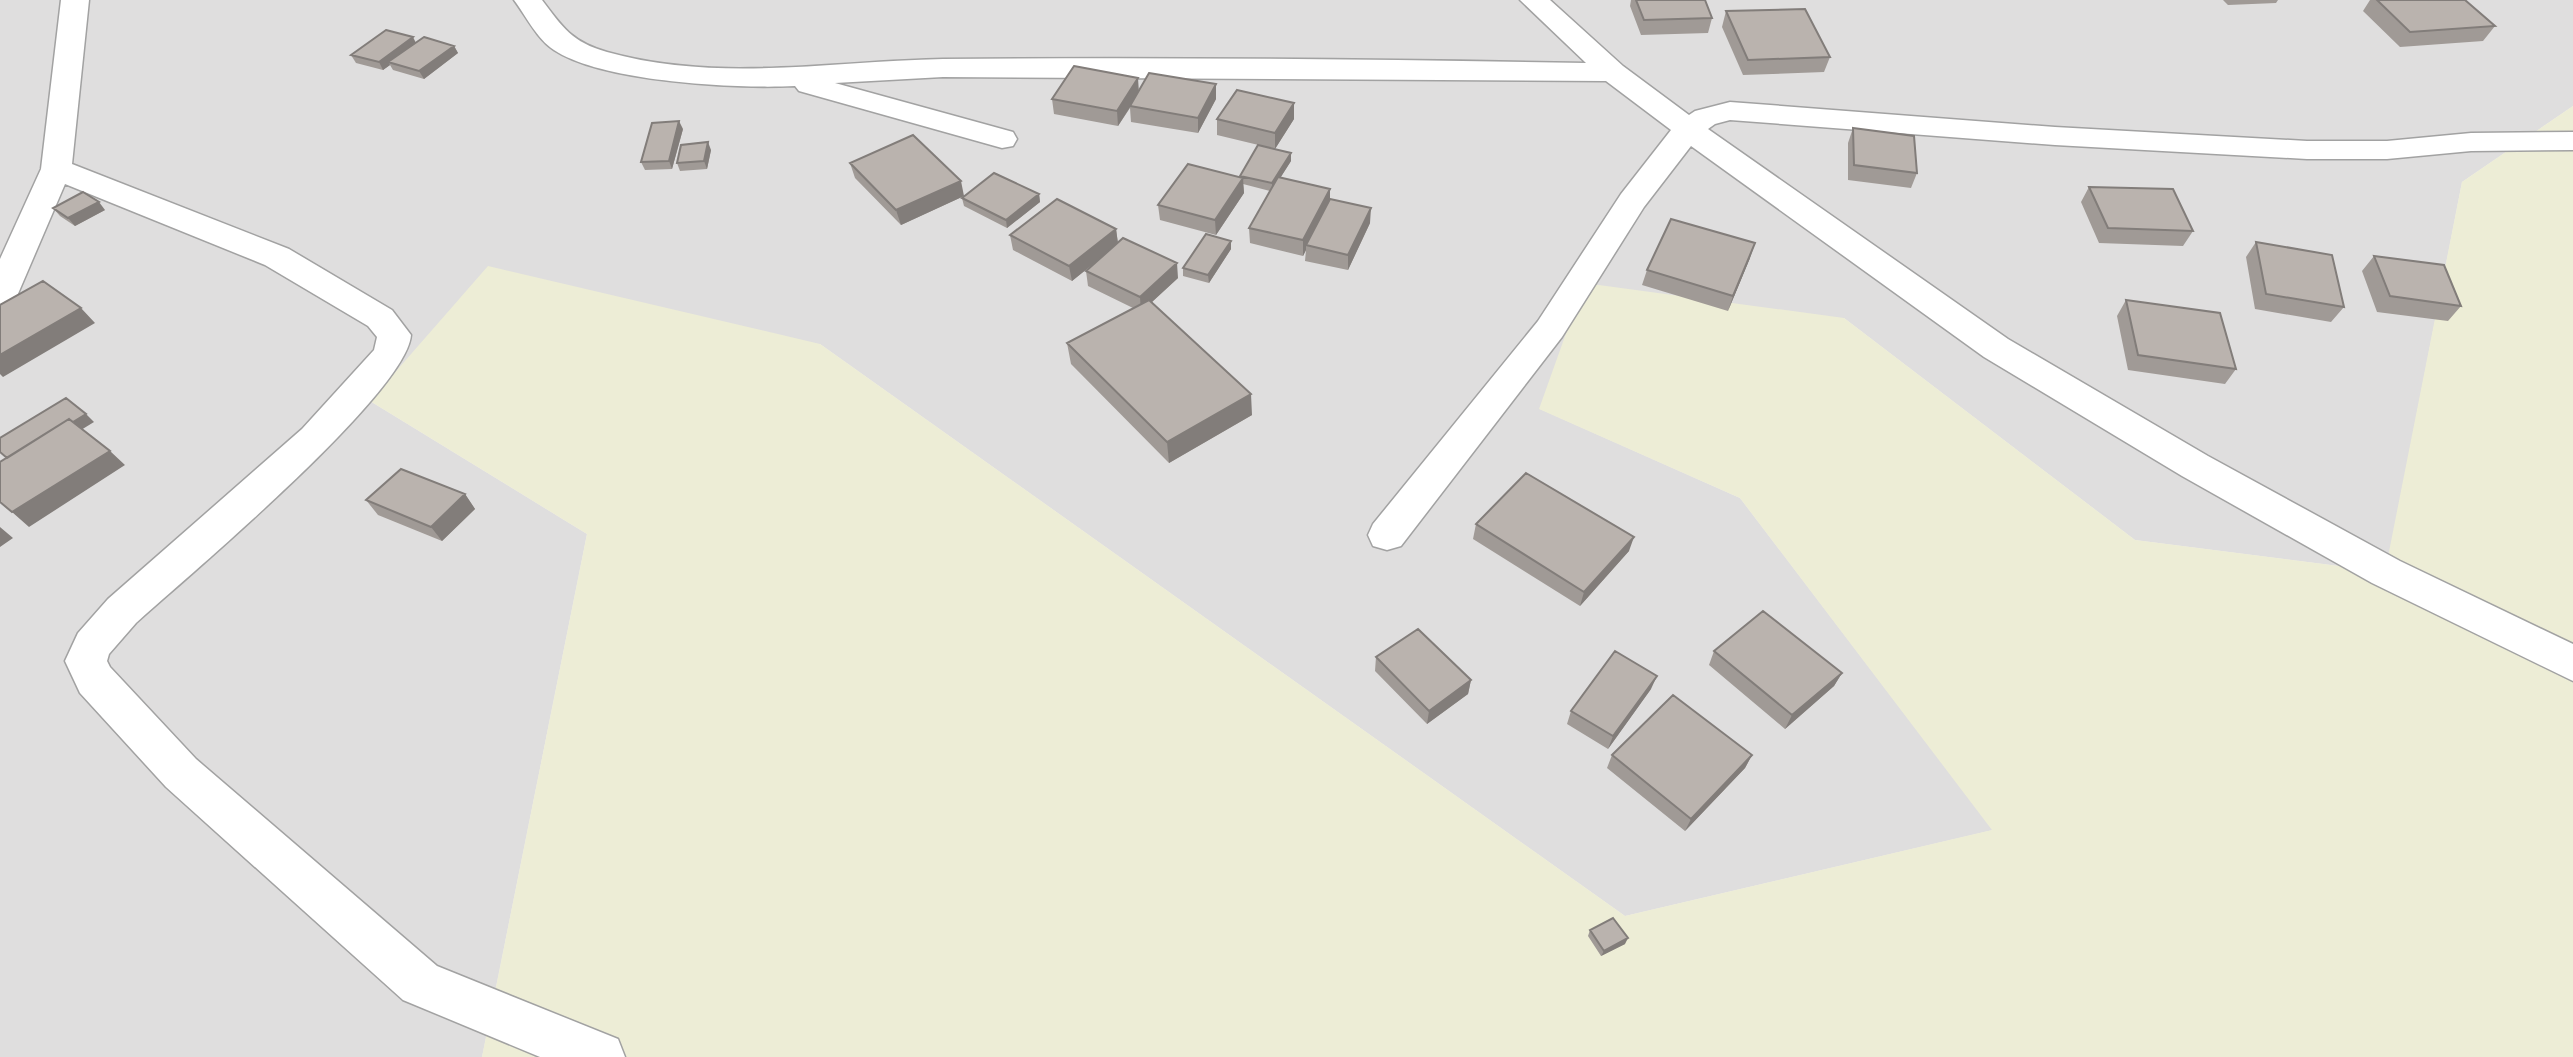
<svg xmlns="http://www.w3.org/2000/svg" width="2573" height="1057" font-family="Roboto,sans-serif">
	<rect width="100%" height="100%" fill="#f1eee9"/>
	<path fill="#dfdede" d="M0,0h2573v106l-111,76 -76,390 -251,-32 -291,-222 -304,91 200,89 253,332 -368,86 -805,-572 -450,57 217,133 -105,523h-482z"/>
	<path fill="#ededd6" d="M2573,106v951h-2091l105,-523 -217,-133 118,-135 332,78 805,572 367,-86 -252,-332 -201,-89 45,-126 260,35 291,222 250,32 77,-390z"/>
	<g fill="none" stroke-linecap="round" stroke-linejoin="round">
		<defs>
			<path id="minor" d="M61,0h28l-17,164 217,85 103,61 19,25c-4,58 -223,241 -275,288l-27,31 -2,7 3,6 86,92 241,207 181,73 7,18h-85l-137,-57 -237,-213 -86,-94 -15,-32 13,-28 30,-34 194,-170 72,-79 3,-13 -9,-11 -103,-61 -200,-81 -48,112 -5,8 -12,3v-48l41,-90z
				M514,0h28c21,28 30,42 65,52 111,31 224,9 336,7 214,-2 429,0 643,4l-66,-63h30l73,66 66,49 6,-4 35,-9 325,25 252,14h80l84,-8 102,-1v18l-102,1 -84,8h-80l-252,-14 -325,-25 -15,4 -7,5 300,210 200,117 192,105 173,83v37l-201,-98 -190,-107 -198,-119 -293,-211 -47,61 -82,130 -161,209 -14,4 -14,-4 -5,-11 5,-11 165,-203 83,-127 50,-64 -65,-49 -663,-4 -108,6 178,49 4,7 -4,7 -11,2 -203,-57 -4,-5c-58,3 -193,-4 -241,-36 -17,-11 -28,-34 -40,-50z"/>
		</defs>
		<use href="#minor" stroke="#a2a2a2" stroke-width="3"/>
		<use href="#minor" fill="#fff" fill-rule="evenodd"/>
	</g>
	<path fill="#a09a96" d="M1631,0h74l7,18 -4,15 -67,2 -11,-29z
		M2223,0h55l-2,3 -48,2z
		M2370,0h95l30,26 -12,15 -83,6 -37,-36z
		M1726,11l104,46 -6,15 -81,3 -21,-48z
		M416,43l38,3 4,7 -34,26 -31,-9 -3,-5 -7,5 -27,-7 -5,-8z
		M1139,90l77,9 -18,34 -67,-11 -1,-14 -12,18 -64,-12 -2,-15z
		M1217,119h77l-19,30 -58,-14z
		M1853,128l64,45 -6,15 -63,-8v-37z
		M683,129l-11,40 -27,1 -4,-8z
		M711,150l-4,19 -27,2 -3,-8z
		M1291,161l-11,17 50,21 40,24 -22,47 -43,-9 1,-11 -3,6 -53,-13 -1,-15 21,-37 -27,-7 1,9 -28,42 -56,-15 -2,-15 82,-28v-1z
		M850,163l114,33 -63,29 -46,-47z
		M2089,187l104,44 -10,15 -84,-3 -18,-41z
		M1039,194l1,8 -33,26 -43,-22 -2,-8z
		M53,208l52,2 -30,16 -15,-10z
		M1116,229l2,14 60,35 -26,24 100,113 -83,48 -98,-99 -4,-21 66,-35 -45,-22 -2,-15 13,-12 -27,22 -59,-31 -3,-15z
		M1231,241v8l-22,34 -26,-7v-8z
		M2256,242l88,65 -13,15 -76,-13 -9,-52z
		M2374,256l87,50 -13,15 -71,-9 -15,-41z
		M1750,258l-22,53 -86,-26 5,-15z
		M2126,300l110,69 -11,15 -97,-14 -11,-54z
		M465,494l10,15 -33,32 -64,-26 -12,-15z
		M1476,524l153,27 -49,55 -107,-67z
		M1714,651l128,22 -8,13 -49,43 -76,-64z
		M1376,657l95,23 -3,14 -41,30 -52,-53z
		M1651,689l-43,60 -41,-25 4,-13z
		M1612,755h140l-7,13 -60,63 -78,-63z
		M1590,930l35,14 -24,12 -13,-20z"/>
	<path fill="#827d7a" d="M413,37l4,8 -29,17 2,3 -7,5 -4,-8z
		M454,46l4,7 -34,26 -5,-8z
		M1138,78l1,15 -21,33 -1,-15z
		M1216,84v15l-18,34v-15z
		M1294,103v16l-19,30v-16z
		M679,121l4,8 -11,40 -3,-8z
		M708,142l3,8 -4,19 -3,-8z
		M1291,153v8l-19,30v-8z
		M1243,178l1,15 -28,42 -1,-15z
		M961,181l3,15 -63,29 -5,-15z
		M1330,189v15l-24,41v5l-3,6v-16z
		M1039,194l1,8 -33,26 -1,-8z
		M99,202l6,8 -30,16 -7,-8z
		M1371,208l-1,15 -22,47v-15z
		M1116,229l2,15 -46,37 -3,-15z
		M1231,241v8l-22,34 -1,-8z
		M1755,243l-5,15 -22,53 5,-15z
		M1177,263l1,15 -37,34 -1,-15z
		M81,308l14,15 -92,54 -3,-3v-19z
		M1251,394l1,21 -83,48 -2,-21z
		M86,414l8,8 -75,46 -9,-8z
		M110,451l15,14 -96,62 -17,-15z
		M465,494l10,15 -33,32 -11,-14z
		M0,527l13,11 -13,9z
		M1634,537l-5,14 -49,55 4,-14z
		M1842,673l-8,13 -49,43 7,-14z
		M1657,676l-6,13 -43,60 5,-13z
		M1471,680l-3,14 -41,30 2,-13z
		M1752,755l-7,13 -60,63 6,-12z
		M1628,938l-3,6 -24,12 3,-5z"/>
	<path fill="#bab3ae" stroke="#827d7a" stroke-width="2" d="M1636,0h69l7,18 -68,2z
		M2377,0h88l30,26 -85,6z
		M1805,9l25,48 -82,3 -22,-49z
		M386,30l27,7 -34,25 -28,-7z
		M424,37l30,9 -35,25 -31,-9z
		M1074,66l64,12 -21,33 -65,-12z
		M1149,73l67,11 -18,34 -68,-12z
		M1237,90l57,13 -19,30 -58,-14z
		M679,121l-10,40 -28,1 11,-39z
		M1853,128l61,8 3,37 -63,-8z
		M913,135l48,46 -65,29 -46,-47z
		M708,142l-4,19 -27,2 4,-18z
		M1258,145l33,8 -19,30 -32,-7z
		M1188,164l55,14 -28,42 -57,-15z
		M994,173l45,21 -33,26 -44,-22z
		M1278,177l52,12 -27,51 -54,-12z
		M2089,187l84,2 20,42 -85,-3z
		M83,192l16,10 -31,16 -15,-10z
		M1057,199l59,30 -47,37 -59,-31z
		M1330,199l41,9 -23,47 -42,-10z
		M1671,219l84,24 -22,53 -86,-26z
		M1206,234l25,7 -23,34 -25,-7z
		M1123,238l54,25 -37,34 -54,-26z
		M2256,242l76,13 12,52 -78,-13z
		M2374,256l70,9 17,41 -71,-10z
		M43,281l38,27 -81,47v-50z
		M1149,300l102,94 -84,48 -100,-99z
		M2126,300l94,13 16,56 -98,-14z
		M66,398l20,16 -13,8 -4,-3 -62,39 -7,-6v-14z
		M69,419l41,32 -98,61 -12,-10v-40z
		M401,469l64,25 -34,33 -65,-27z
		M1526,473l108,64 -50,55 -108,-68z
		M1763,611l79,62 -50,42 -78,-64z
		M1418,629l53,51 -42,31 -53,-54z
		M1615,651l42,25 -44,60 -42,-25z
		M1673,695l79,60 -61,64 -79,-64z
		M1613,918l15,20 -24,13 -14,-21z"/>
</svg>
